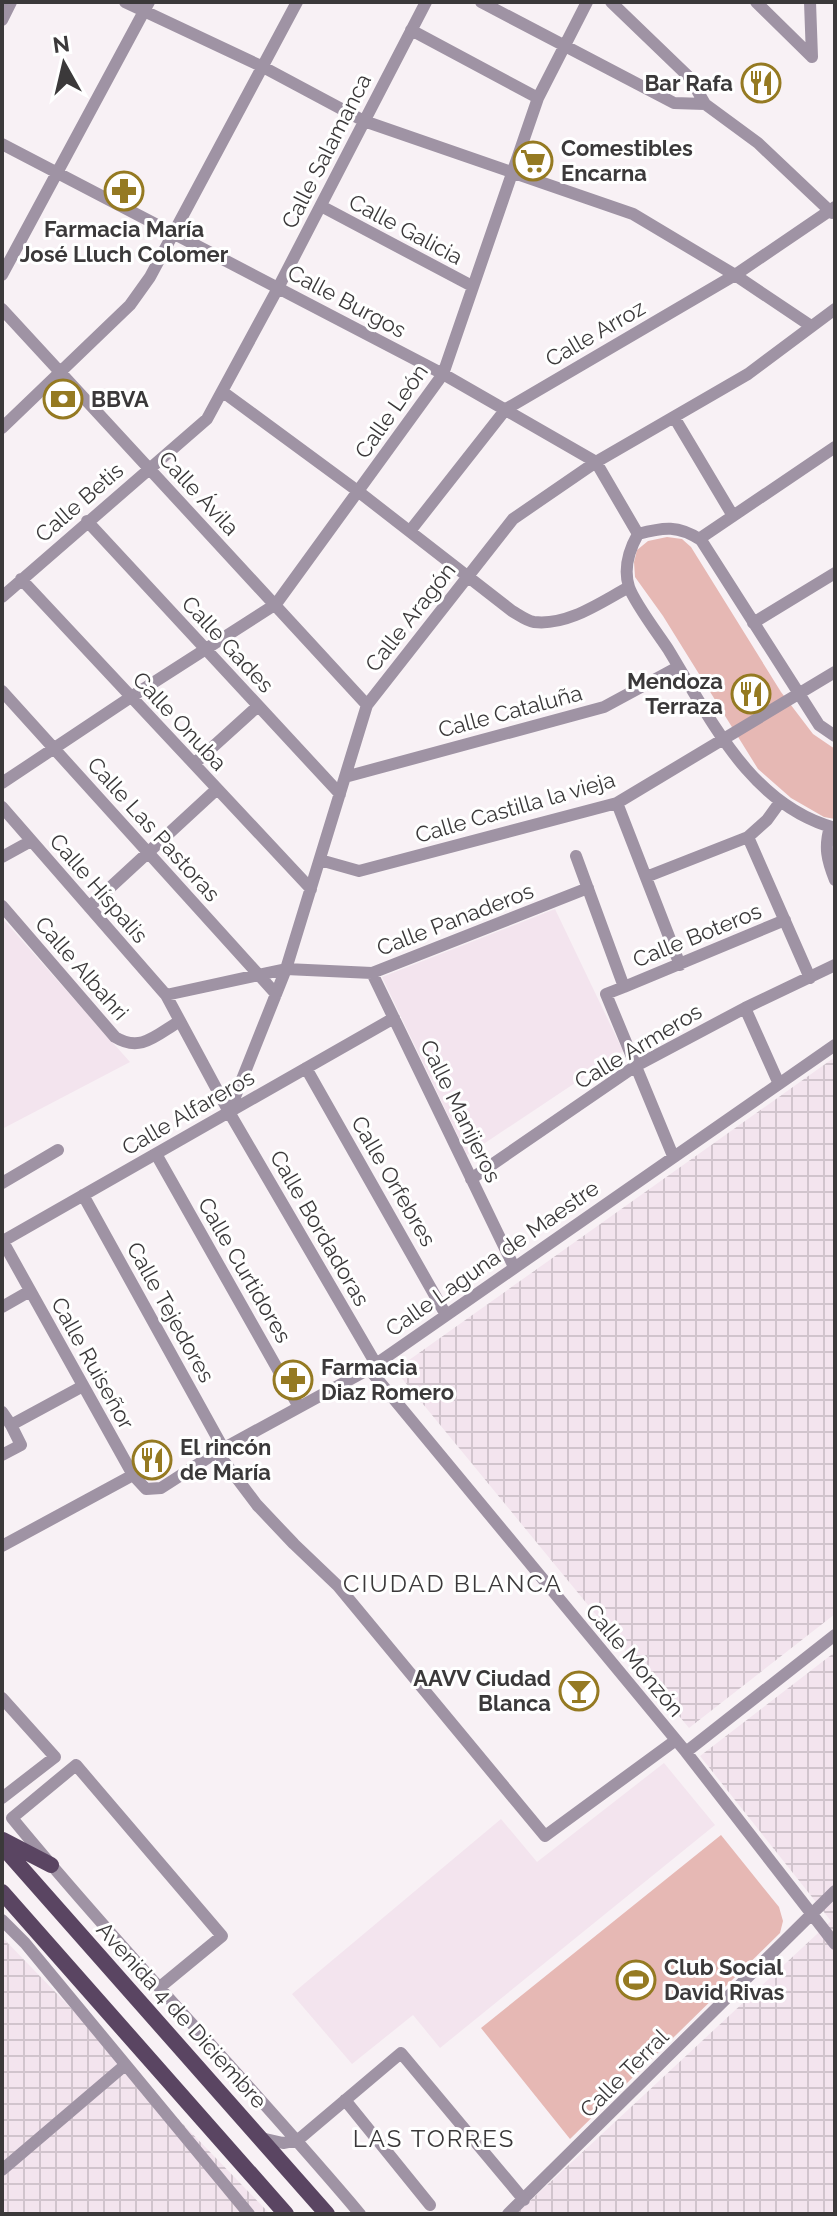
<svg xmlns="http://www.w3.org/2000/svg" width="837" height="2216" font-family="Raleway,sans-serif">
	<defs>
		<pattern id="industrial-grid" width="8" height="8" patternUnits="userSpaceOnUse" patternTransform="scale(2)"><rect width="8" height="8" fill="#f3e4ee"/><path d="M0 4h8M4 0v8" fill="none" stroke="#d1c4cd"/></pattern>
	</defs>
	<rect width="100%" height="100%" fill="#f8f1f5"/>
	<path fill="#f3e4ee" d="M555,909l68,142 -156,104 -85,-178z
		M2,918l128,144 -128,67z
		M664,1763l51,62 -275,223 -27,-33 -61,49 -60,-70 209,-175 36,43z"/>
	<path fill="url(#industrial-grid)" d="M835,1057v557l-146,114 -294,-358z
		M835,1652v562h-319l315,-293 -131,-165z
		M2,1937l268,277h-268z"/>
	<path fill="#e6b8b4" d="M667,537l15,2 9,8 90,145 32,42 22,15v70l-11,-2 -33,-19 -33,-29 -95,-153 -28,-39 -1,-15 3,-12 11,-9z
		M721,1835l58,72 4,14 -3,12 -210,206 -89,-111z"/>
	<g fill="none" stroke-linecap="round" stroke-linejoin="round">
		<path stroke="#9f93a4" stroke-width="12" d="M125,2l138,65 101,54 269,93 102,61 76,51
			M481,2l193,101 31,1 53,39 74,70
			M611,2l79,76 15,26
			M756,2l56,55
			M810,2l2,55
			M2,20l9,-18
			M411,30l127,68
			M2,144l441,230 153,88 42,72
			M321,206l151,80
			M2,275l147,-273
			M2,309l365,396
			M223,392l136,100 153,119c7,4 15,10 22,11 34,4 67,-20 95,-35
			M674,417l59,99
			M2,428l128,-123 20,-28 147,-275
			M87,521l253,273
			M410,531l96,-122 229,-134 100,-68
			M699,539l136,-92
			M21,579l290,310
			M2,597l205,-178 71,-131 148,-286
			M753,623l82,-50
			M2,691l274,303
			M835,736l-16,-11 -118,-185c-23,-15 -37,-13 -63,-6 -9,16 -15,34 -9,53 5,15 29,47 39,62 42,69 82,156 167,179
			M194,764l64,-58
			M345,777l259,-70 74,-40
			M2,783l129,-86 145,-93 167,-230 95,-276 49,-96
			M617,803l63,162
			M2,807l164,188 63,117 147,252
			M830,827c-6,20 -3,33 5,53
			M748,837l62,141
			M576,856l48,131 -18,7 67,162
			M2,857l29,-16
			M320,860l39,11 258,-68 218,-131
			M646,877l102,-40 19,-17 13,-18
			M2,906l113,131c26,16 41,-2 65,-16
			M89,907l128,-118
			M372,973l142,294
			M624,987l161,-67
			M166,995l120,-26 86,4 216,-85
			M745,1008l34,76
			M306,1068l140,247
			M229,1112l57,-143 81,-264 146,-186 83,-57 152,-88 87,-65
			M156,1154l143,253
			M471,1179l163,-112 111,-59 90,-43
			M2,1183l56,-33
			M83,1195l140,253
			M2,1240l131,235 13,14 15,-1 56,-36 152,-83 466,-324
			M3,1241l391,-223
			M2,1307l28,-16
			M369,1369l317,383 149,192
			M2,1412l9,13 72,-39
			M217,1452l40,53 37,39 44,42 207,250 131,-96
			M2,1455l19,-10 -10,-20
			M2,1546l131,-71
			M2,1698l53,59 -53,41
			M686,1752l149,-117
			M2,1920l23,23 224,271
			M160,1987l62,-51 -146,-171 -64,53c112,136 235,262 348,396
			M345,2100l85,105
			M261,2138l22,5 15,-3 103,-87 123,147
			M2,2170l122,-104
			M508,2214l327,-323"/>
		<path stroke="#5a4562" stroke-width="16" d="M3,1840l48,25
			M2,1846l325,368
			M2,1892l284,322"/>
	</g>
	<defs>
		<symbol id="restaurant-ring" viewBox="-11 -11 22 22"><circle r="9.5" fill="#fff" stroke="#957a22" stroke-width="1.5"/><path d="M-5-6h1v4h1v-4h1v4h1v-4h1v5L-1.5 .5V6h-2V.5L-5-1ZM5-6V6H3V1.5H1.5Q1.5-4 5-6Z" fill="#957a22"/></symbol>
		<symbol id="supermarket-ring" viewBox="-11 -11 22 22"><circle r="9.5" fill="#fff" stroke="#957a22" stroke-width="1.5"/><path d="M-6-5.5h2.5l.6 2H6L4.5 2H-2.5L-4.4-4H-6ZM-1.5 3.2a1.3 1.3 0 1 0 .1 0ZM3 3.2a1.3 1.3 0 1 0 .1 0Z" fill="#957a22"/></symbol>
		<symbol id="pharmacy-ring" viewBox="-11 -11 22 22"><circle r="9.5" fill="#fff" stroke="#957a22" stroke-width="1.5"/><path d="M-2-6h4v4h4v4h-4v4h-4v-4h-4v-4h4Z" fill="#957a22"/></symbol>
		<symbol id="bank-ring" viewBox="-11 -11 22 22"><circle r="9.5" fill="#fff" stroke="#957a22" stroke-width="1.5"/><path d="M-6-4H6V4H-6ZM0-2.3a2.3 2.3 0 1 0 0 4.6a2.3 2.3 0 1 0 0-4.6Z" fill="#957a22"/></symbol>
		<symbol id="bar-ring" viewBox="-11 -11 22 22"><circle r="9.5" fill="#fff" stroke="#957a22" stroke-width="1.5"/><path d="M-6-5H6L.8 .8V4.5H3.5V6h-7V4.5H-.8V.8Z" fill="#957a22"/></symbol>
		<symbol id="stadium-ring" viewBox="-11 -11 22 22"><circle r="9.5" fill="#fff" stroke="#957a22" stroke-width="1.5"/><path d="M0-5a6.5 5 0 1 0 0 10a6.5 5 0 1 0 0-10ZM-3.5-1.8h7v3.6h-7Z" fill="#957a22"/></symbol>
	</defs>
	<g fill-rule="evenodd">
		<use href="#restaurant-ring" x="739" y="61" width="44" height="44"/>
		<use href="#supermarket-ring" x="511" y="139" width="44" height="44"/>
		<use href="#pharmacy-ring" x="102" y="169" width="44" height="44"/>
		<use href="#bank-ring" x="41" y="377" width="44" height="44"/>
		<use href="#restaurant-ring" x="729" y="672" width="44" height="44"/>
		<use href="#pharmacy-ring" x="271" y="1358" width="44" height="44"/>
		<use href="#restaurant-ring" x="130" y="1438" width="44" height="44"/>
		<use href="#bar-ring" x="557" y="1669" width="44" height="44"/>
		<use href="#stadium-ring" x="614" y="1958" width="44" height="44"/>
	</g>
	<g text-anchor="middle" stroke-width="6" stroke-linejoin="round" paint-order="stroke">
		<g font-size="22" font-weight="bold" fill="#3b393a" stroke="#fff" text-anchor="start">
			<text x="733" y="91" text-anchor="end">Bar Rafa</text>
			<text x="561" y="156">Comestibles<tspan x="561" dy="25">Encarna</tspan></text>
			<text x="124" y="237" text-anchor="middle">Farmacia María<tspan x="124" dy="25">José Lluch Colomer</tspan></text>
			<text x="91" y="407">BBVA</text>
			<text x="723" y="689" text-anchor="end">Mendoza<tspan x="723" dy="25">Terraza</tspan></text>
			<text x="321" y="1375">Farmacia<tspan x="321" dy="25">Diaz Romero</tspan></text>
			<text x="180" y="1455">El rincón<tspan x="180" dy="25">de María</tspan></text>
			<text x="551" y="1686" text-anchor="end">AAVV Ciudad<tspan x="551" dy="25">Blanca</tspan></text>
			<text x="664" y="1975">Club Social<tspan x="664" dy="25">David Rivas</tspan></text>
		</g>
		<g font-size="22" fill="#3b393a" stroke="#fff">
			<text transform="translate(326 151) rotate(-63)" y="8">Calle Salamanca</text>
			<text transform="translate(406 229) rotate(28)" y="8">Calle Galicia</text>
			<text transform="translate(347 301) rotate(28)" y="8">Calle Burgos</text>
			<text transform="translate(595 333) rotate(-30)" y="8">Calle Arroz</text>
			<text transform="translate(391 411) rotate(-55)" y="8">Calle León</text>
			<text transform="translate(199 493) rotate(47)" y="8">Calle Ávila</text>
			<text transform="translate(79 502) rotate(-41)" y="8">Calle Betis</text>
			<text transform="translate(410 617) rotate(-52)" y="8">Calle Aragón</text>
			<text transform="translate(228 644) rotate(47)" y="8">Calle Gades</text>
			<text transform="translate(510 711) rotate(-15)" y="8">Calle Cataluña</text>
			<text transform="translate(180 721) rotate(47)" y="8">Calle Onuba</text>
			<text transform="translate(515 807) rotate(-16)" y="8">Calle Castilla la vieja</text>
			<text transform="translate(154 829) rotate(48)" y="8">Calle Las Pastoras</text>
			<text transform="translate(99 888) rotate(49)" y="8">Calle Híspalis</text>
			<text transform="translate(455 919) rotate(-21)" y="8">Calle Panaderos</text>
			<text transform="translate(697 935) rotate(-22)" y="8">Calle Boteros</text>
			<text transform="translate(82 968) rotate(49)" y="8">Calle Albahri</text>
			<text transform="translate(638 1046) rotate(-31)" y="8">Calle Armeros</text>
			<text transform="translate(461 1111) rotate(64)" y="8">Calle Manijeros</text>
			<text transform="translate(188 1112) rotate(-30)" y="8">Calle Alfareros</text>
			<text transform="translate(394 1181) rotate(60)" y="8">Calle Orfebres</text>
			<text transform="translate(320 1228) rotate(60)" y="8">Calle Bordadoras</text>
			<text transform="translate(492 1258) rotate(-35)" y="8">Calle Laguna de Maestre</text>
			<text transform="translate(245 1270) rotate(60)" y="8">Calle Curtidores</text>
			<text transform="translate(171 1312) rotate(61)" y="8">Calle Tejedores</text>
			<text transform="translate(93 1363) rotate(61)" y="8">Calle Ruiseñor</text>
			<text transform="translate(635 1660) rotate(50)" y="8">Calle Monzón</text>
			<text transform="translate(182 2015) rotate(48)" y="8">Avenida 4 de Diciembre</text>
			<text transform="translate(624 2073) rotate(-45)" y="8">Calle Terral</text>
		</g>
		<g font-size="24" letter-spacing="2" fill="#3b393a" stroke="#fff">
			<text x="453" y="1592">CIUDAD BLANCA</text>
			<text x="434" y="2147">LAS TORRES</text>
		</g>
	</g>
	<rect width="837" height="2216" fill="none" stroke="#3b393a" stroke-width="8"/>
	<g transform="translate(64 64) rotate(352)" stroke="#ffffff" stroke-width="6" paint-order="stroke">
	<path d="M0-6L14 30L0 20L-14 30Z" fill="#3b393a"/>
	<text y="-12" font-size="22" font-weight="bold" text-anchor="middle" fill="#3b393a">N</text>
	</g>
</svg>
